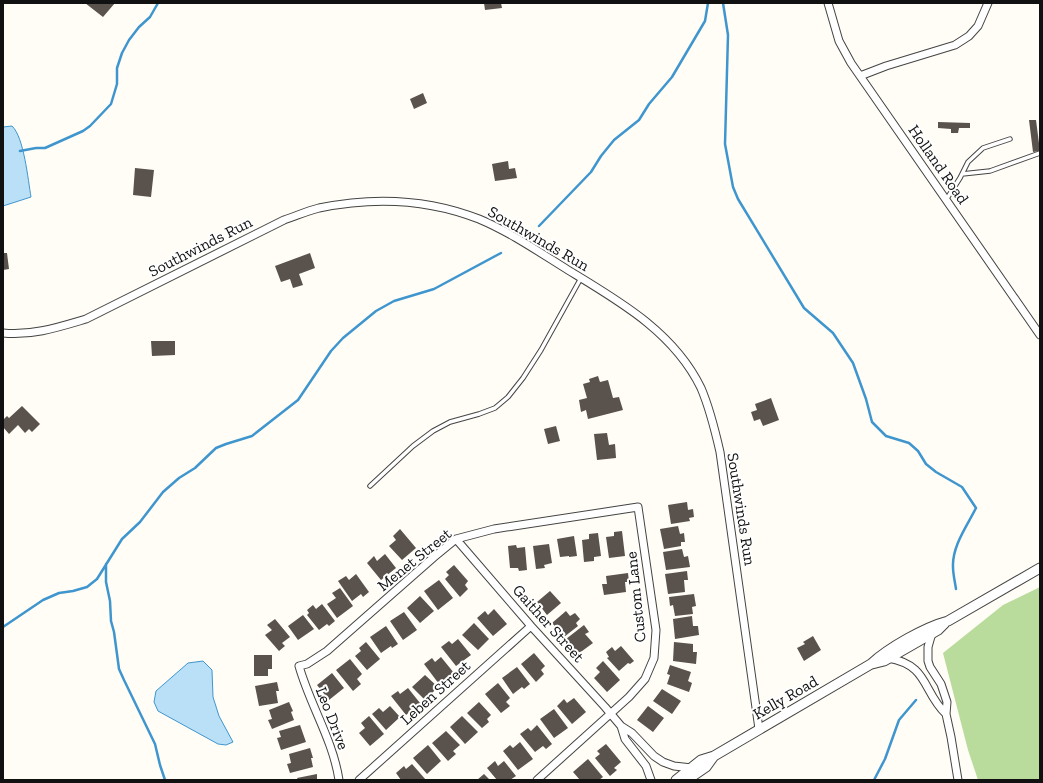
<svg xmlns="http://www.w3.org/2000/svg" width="1043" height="783" font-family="'Zilla Slab',serif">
	<rect width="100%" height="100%" fill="#fffdf5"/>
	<path fill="#b9dc9c" d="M1040,587v193h-62l-10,-30 -25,-97 60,-48z"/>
	<path fill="#b9e0f7" stroke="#3f96cf" d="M12,126c12,11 16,54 19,71l-28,9v-79z
		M203,661l9,9 1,27 6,19 14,26 -7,3 -8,-1 -60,-33 -4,-9 2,-11 32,-28z"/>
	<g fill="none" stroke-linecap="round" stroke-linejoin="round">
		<path stroke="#3f96cf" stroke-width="2.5" d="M723,3l5,32 -3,109 8,43 5,12 66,109 29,25 20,30 13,36 6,23 14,14 23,7 9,8 8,13 10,8 26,15 14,21c-9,18 -24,38 -23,59 0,7 2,15 3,22
			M20,151l16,-3h9l38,-17 7,-5 21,-22 6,-20v-16l5,-15 7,-13 10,-13 11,-10 8,-14
			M539,226l52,-54 10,-16 13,-16 25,-20 10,-16 23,-27 33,-56 3,-18
			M106,564v18l4,19 1,20 3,11 5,37 5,11 31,64 5,21 5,15
			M3,627l40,-27 16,-7 14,-2 14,-4 10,-8 25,-40 18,-17 23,-30 16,-14 16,-10 21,-20 10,-4 26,-8 46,-36 33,-49 12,-13 33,-27 18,-10 40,-12 67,-36
			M874,780l11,-21 14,-39 17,-20"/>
	</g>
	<path fill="#5a524d" d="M85,3h30l-12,14z
		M484,3h17l1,5 -17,2z
		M423,93l4,10 -13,6 -4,-10z
		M1029,120h7l4,31 -7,1z
		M938,122l32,1v5h-11l-1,5h-7v-4l-13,-1z
		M508,161l1,8 6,-1 2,10 -22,3 -3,-17z
		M135,168l19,2 -3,27 -18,-2z
		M3,253h4l2,16 -6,1z
		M310,253l5,15 -16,6 4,11 -10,3 -3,-9 -9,3 -6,-16z
		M151,341h24v14l-23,1z
		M598,376l2,6 8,-2 5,18 6,-1 4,13 -35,9 -2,-9 -5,2 -2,-12 8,-2 -4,-14 7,-2 -1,-3z
		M771,398l8,22 -16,6 -3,-7 -6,2 -3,-9 6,-2 -2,-6z
		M22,406l18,18 -8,8 -3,-3 -4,4 -7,-8 -9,9 -6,-7v-7l4,-4 2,2z
		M556,426l4,15 -12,3 -4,-15z
		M607,433l2,12 6,-1 1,14 -19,2 -3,-26z
		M687,502l1,8 5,-1 1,8 -5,1 1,3 -19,3 -3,-19z
		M678,526l2,8 4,-1 1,9h-4v4l-17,3 -4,-20z
		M400,529l16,19 -14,12 -13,-14 7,-6 -3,-4z
		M622,531l3,25 -16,2 -3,-21 8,-1v-4z
		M598,533l3,23 -7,1v4l-10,1 -2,-22 7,-1v-5z
		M574,536l3,20 -8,1v-1l-9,1 -3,-18z
		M549,544l3,19 -8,2 1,3 -9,1 -3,-23z
		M516,545l1,3 8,-1 2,23 -8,1 -1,-3h-8l-2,-22z
		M682,549l2,8 4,-1 2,11 -24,3 -3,-18z
		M385,554l11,14 -15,12 -14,-17 7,-7 3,5z
		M454,565l14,16 -3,4 3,4 -8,8 -15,-18 4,-4 -3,-3z
		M687,571l1,9h-4l1,12 -17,2 -3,-20z
		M628,573l1,9h-4l1,10 -22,3 -2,-11h5l-1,-8z
		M356,574l13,18 -6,5 -2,-3 -9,7 -14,-20 8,-5 3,4z
		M439,580l14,18 -15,12 -14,-19z
		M340,588l13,18 -16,12 -10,-14 9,-6 -4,-5z
		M550,591l11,12 -14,12 -10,-13z
		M694,594l2,12 -4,1 1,7 -18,2 -2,-11 -3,1 -1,-9z
		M420,596l14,15 -14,12 -13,-15z
		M322,604l13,17 -6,5 -2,-2 -8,6 -12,-15 2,-2 -2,-3 6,-5 3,4z
		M494,609l13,15 -14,12 -16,-18 8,-7 3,4z
		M566,611l4,5 5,-3 5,6 -4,4 2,3 -14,11 -12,-14z
		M404,612l13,18 -14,10 -13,-19z
		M303,615l11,14 -16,11 -10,-14z
		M692,616l1,10h5l1,9 -24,4 -2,-20z
		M275,619l15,18 -8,6 3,3 -6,5 -14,-16 7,-5 -5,-5z
		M474,623l15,16 -11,11 -16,-15z
		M584,625l5,7 -4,2 8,9 -15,11 -12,-15z
		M386,626l12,18 -6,4 -1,-2 -10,7 -11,-16z
		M813,636l8,14 -17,11 -7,-13 8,-4 -2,-2z
		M458,639l13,16 -15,11 -15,-19 8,-6 3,3z
		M366,642l14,17 -13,11 -12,-14 6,-5 -2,-3z
		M674,642l19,2v8h4l-1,12 -23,-3z
		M621,646l13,15 -4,3 -2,-1 -9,8 -12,-13 2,-1 -3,-5 6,-5 3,4z
		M534,653l11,13 -4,4 3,4 -8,8 -15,-18z
		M254,655h18v14h-4v7h-14z
		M441,657l13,16 -15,11 -15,-20 8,-6 3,4z
		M350,659l12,15 -5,5 4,5 -8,7 -17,-21z
		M603,661l17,19 -13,12 -13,-14 6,-6 -4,-4z
		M670,665l21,7 -3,9 4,2 -3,9 -22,-8 3,-9 -3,-1z
		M517,667l13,17 -6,5 -2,-2 -9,7 -11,-16z
		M332,673l12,15 -15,12 -12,-15z
		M425,675l13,12 -13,13 -13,-13z
		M277,682l2,9h-3l2,12 -19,3 -4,-20z
		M498,683l12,15 -4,4 4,4 -9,7 -16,-19z
		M408,688l12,15 -14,12 -15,-19 7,-5 2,3z
		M662,689l19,12 -9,13 -19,-13z
		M574,698l12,14 -14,12 -15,-18 7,-7 3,4z
		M289,702l4,9 -2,1 3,8 -22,9 -4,-9 4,-1 -3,-9z
		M479,702l12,13 -4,4 2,3 -7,6 -15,-15z
		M390,706l10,11 -14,13 -14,-16 7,-6 4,4z
		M648,706l16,12 -11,14 -16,-12z
		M554,709l14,19 -14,10 -14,-19z
		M369,716l15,18 -14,12 -11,-13 6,-5 -4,-5z
		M462,716l16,16 -13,12 -15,-17z
		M300,725l6,17 -25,8 -4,-12 4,-1 -2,-6z
		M537,725l15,19 -6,5 -3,-3 -8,6 -15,-18 8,-6 3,3z
		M446,731l14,14 -7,6 3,3 -8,7 -16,-18z
		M520,742l13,17 -15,11 -15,-19 7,-6 3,3z
		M606,744l15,18 -7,6 3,2 -7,6 -15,-18 5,-4 -3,-3z
		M428,745l13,16 -14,13 -14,-16z
		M310,748l3,10h-2l2,9 -23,6 -3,-9 4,-1 -2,-9z
		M588,759l15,18 -4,3h-19l-7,-8z
		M495,761l3,5 6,-5 12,15 -6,4h-13l-10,-12z
		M412,764l14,16h-25l-5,-7 8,-7 2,3z
		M317,774v6h-19l-1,-2z
		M484,774l6,6h-13z"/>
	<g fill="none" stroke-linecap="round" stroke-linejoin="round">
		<defs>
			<path id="service" d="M962,174l28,-3 50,-18
				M946,200l14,-22 8,-16 15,-14 27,-9
				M370,486l43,-40 20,-15 17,-9 29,-8 16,-6 13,-11 15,-19 18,-28 40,-72"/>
			<path id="minor" d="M828,3l11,38 12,22 189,272
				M860,76l26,-10 69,-21 14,-9 9,-10 10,-23
				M3,333c29,3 56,-6 83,-14l198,-99c12,-4 23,-9 35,-12 53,-11 109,-9 160,11 31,13 60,33 89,51 51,31 106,62 133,118 9,21 14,42 19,64l39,277
				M456,539l75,87 74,81 16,19 11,7 22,23 9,6 11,4 18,2
				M932,633l-4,14v14l2,6 11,17 6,18 -1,12 5,23 7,43
				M888,658c41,7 34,33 58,56
				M621,726l4,13 21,27 5,14
				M339,780c-6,-40 -29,-75 -40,-114l8,-2 20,-13 107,-94 22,-18 38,-10 144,-22 18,123 -2,28 -9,21 -16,18 -92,83
				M359,780l172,-154"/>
			<path id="tertiary" d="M872,664l12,-3 54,-31 7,-7
				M676,780l25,-20 13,-4 157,-92c17,-16 54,-37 77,-43l92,-53
				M687,780l19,-13 8,-11"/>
		</defs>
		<use href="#service" stroke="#444" stroke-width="5.5"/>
		<use href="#minor" stroke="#444" stroke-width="9"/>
		<use href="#tertiary" stroke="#444" stroke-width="11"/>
		<use href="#service" stroke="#fff" stroke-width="3.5"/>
		<use href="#minor" stroke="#fff" stroke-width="7"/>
		<use href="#tertiary" stroke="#fff" stroke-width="9"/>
	</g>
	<g text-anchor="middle" stroke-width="4" stroke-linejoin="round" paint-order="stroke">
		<g font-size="16" fill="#111" stroke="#fff">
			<text transform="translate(939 164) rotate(55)" y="6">Holland Road</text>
			<text transform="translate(539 238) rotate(30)" y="6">Southwinds Run</text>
			<text transform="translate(200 246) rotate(-27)" y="6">Southwinds Run</text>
			<text transform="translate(742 509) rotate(81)" y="6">Southwinds Run</text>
			<text transform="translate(414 559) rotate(-39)" y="6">Menet Street</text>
			<text transform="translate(635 597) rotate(-96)" y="6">Custom Lane</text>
			<text transform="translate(549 623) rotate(48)" y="6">Gaither Street</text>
			<text transform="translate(435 692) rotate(-42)" y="6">Leben Street</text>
			<text transform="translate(785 697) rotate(-30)" y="6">Kelly Road</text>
			<text transform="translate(333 718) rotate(69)" y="6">Leo Drive</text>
		</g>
	</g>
	<rect width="1043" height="783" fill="none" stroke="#111111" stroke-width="8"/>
</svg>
